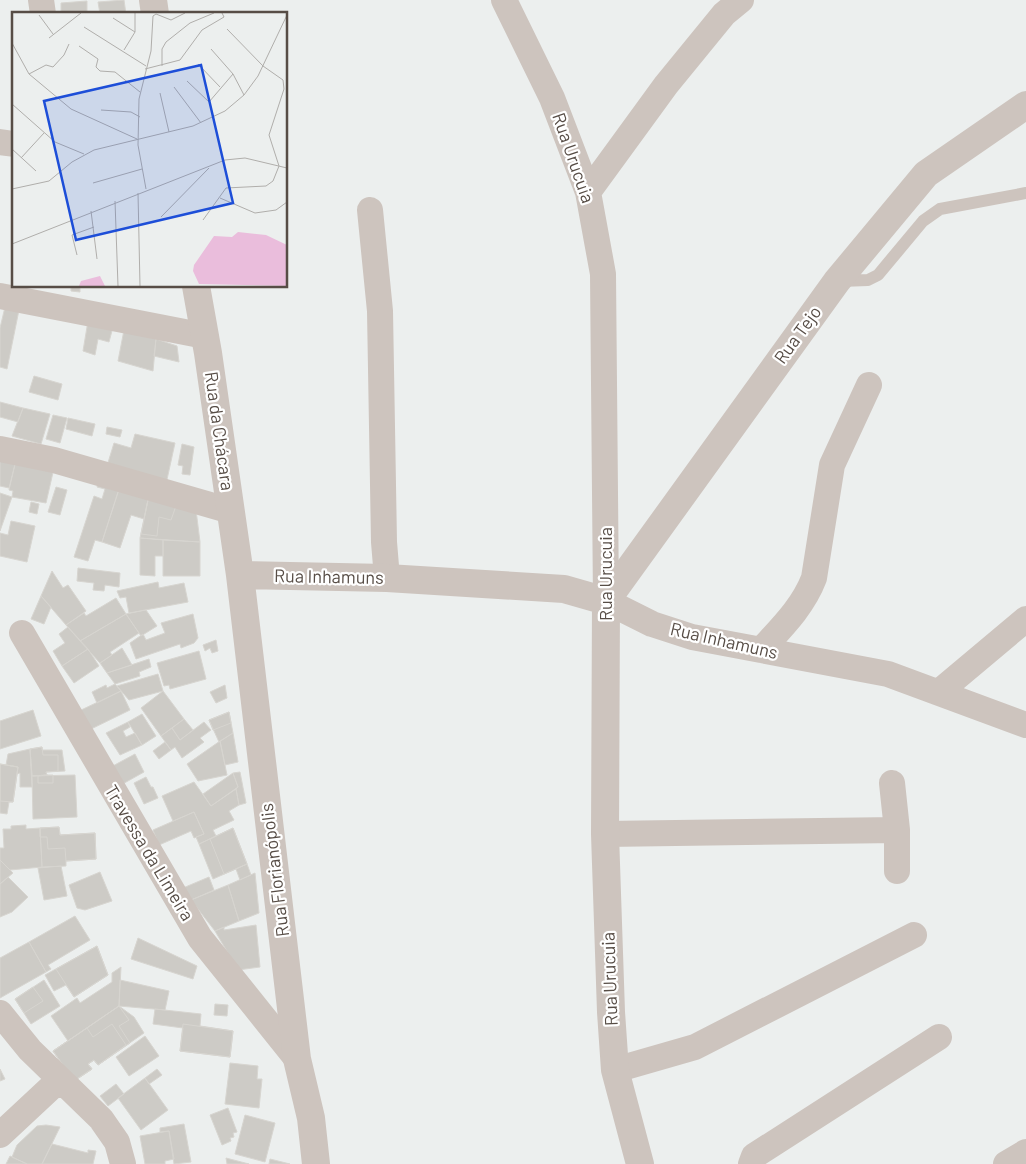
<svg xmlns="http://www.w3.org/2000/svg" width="1026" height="1164" font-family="Barlow,sans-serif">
	<rect width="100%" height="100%" fill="#ecefee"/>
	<path fill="#cdcbc6" stroke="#d7d5d0" d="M124,0l2,14h-26l-2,-12z
		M87,1v13h-26v-11z
		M71,286h9v6l-9,-1z
		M5,307l14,3 -12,59 -7,-2v-39z
		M88,321l25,6 -4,15 -11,-3 -3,16 -12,-4z
		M124,330l32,9 -3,32 -35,-10z
		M156,339l21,7 2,16 -25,-6z
		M34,376l28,8 -4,16 -29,-8z
		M0,402l23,6 -5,14 -18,-5z
		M23,408l27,6 -9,30 -29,-8z
		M53,415l14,3 -7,25 -14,-4z
		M68,418l27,6 -3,12 -26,-7z
		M107,427l15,3 -2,7 -14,-3z
		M135,434l40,9 -9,41 -59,-18 7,-23 17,5z
		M182,444l12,3 -4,28 -8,-1 1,-8 -5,-1z
		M0,457l16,3 -7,28 -9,-2z
		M16,460l38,8 -8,35 -34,-6 1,-6 -4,-1z
		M99,479l21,7 -18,56 -7,-2 -7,21 -14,-4 20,-61 8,3 3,-10 -8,-2z
		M120,486l29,9 -5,24 -13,-4 -11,33 -18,-6z
		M56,487l11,3 -7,25 -12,-3z
		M0,493l12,4 -12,34z
		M149,495l47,15 4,32 -60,-4z
		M149,495l28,8 -6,17 -12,-3 -2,19 -16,-2z
		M31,502l8,2 -2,10 -8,-2z
		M11,521l24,5 -8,36 -27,-6v-23l8,2z
		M140,538l23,2v16h-8v20l-15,-1z
		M163,540l37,2v34h-37z
		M78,568l42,5 -1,14 -14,-2 -1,6 -11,-1 1,-7 -17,-2z
		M52,571l11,17 5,-3 18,26 -20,14 -25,-29z
		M158,582l1,6 25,-5 4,19 -59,11 -3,-16 -6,1 -3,-7z
		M41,596l10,11 -7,17 -13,-5z
		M116,598l10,16 -46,27 -14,-16 18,-12 2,3z
		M146,610l11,16 -16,10 -15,-22z
		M126,614l13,19 -29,19 2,3 -12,8 -20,-22z
		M193,614l5,24 -4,5 -13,5 -1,-4 -44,15 -6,-16 13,-9 3,6 19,-7 -4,-10z
		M68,627l20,22 -26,17 -9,-15 12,-8 -6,-9z
		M216,640l2,11 -6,2 -2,-5 -5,3 -2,-6z
		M122,648l10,17 -25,8 -7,-10z
		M88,649l11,17 -25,17 -12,-17z
		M199,651l7,28 -36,10 -1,-4 -5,1 -7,-23z
		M149,659l2,8 -12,5 1,4 -25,8 -8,-11z
		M158,674l5,17 -34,9 -12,-14z
		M115,684l6,7 -24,12 -5,-11 14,-7 1,3z
		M225,685l2,13 -11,5 -6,-11z
		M121,691l9,19 -43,21 -10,-19z
		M163,691l21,28 -23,17 -20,-28z
		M33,710l8,26 -41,13v-28z
		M229,712l4,21 -14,9 -10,-22z
		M229,712l2,11 -18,7 -4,-10z
		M142,714l14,22 -14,9 -14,-23z
		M184,719l9,11 -13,10 -8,-12z
		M128,722l2,5 -7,4 3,6 9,-4 7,12 -22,10 -14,-22z
		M204,722l7,8 -11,8 4,4 -22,16 -7,-11 -4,3 -10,-14 11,-8 8,12z
		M233,733l5,29 -13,3 -5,-24z
		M220,741l7,34 -29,6 -11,-17z
		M165,742l6,8 -12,9 -6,-8z
		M42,747v3h20l3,21 -19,1 1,3 -15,1 -2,-27z
		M42,747l1,8h15v16l-12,1 1,3 -15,1 -2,-27z
		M30,749l2,38h-12v-14l-3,1 1,-7 -12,-2 2,-11z
		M135,754l9,18 -25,14 -10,-18z
		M0,764l18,3 -5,35h-4l-2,12 -7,-1z
		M0,764l18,3 -5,35 -13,-1z
		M240,772l6,31 -7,2 -3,-16 2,-2 -5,-14z
		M233,773l5,14 -27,19 -8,-12z
		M47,775h6v8h-15v-7z
		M75,775l2,42 -44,2 -1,-43z
		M146,777l5,10h2l5,11 -14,6 -10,-21z
		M194,782l17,24 25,-17 3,16 -10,6 5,9 -21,10 3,6 -17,8 -3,-7 8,-3 -10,-22 -21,9 -11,-25z
		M194,812l10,22 -10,4 -3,-7 -32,14 -6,-15z
		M26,825v4l14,-1 2,39 -32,3 -10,-10v-12h4l-1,-19h8v-3z
		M59,827l1,8 35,-2 1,26 -30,2v5l-24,1 -2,-39z
		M59,827l1,8 35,-2 1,26 -30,2 -1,-13 -17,1 -1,-12h-7v-9z
		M233,828l14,36 -34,15 -14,-35z
		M233,828l14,36 -23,10 -14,-35z
		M0,860l13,13 -13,11z
		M247,864l4,11 -11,5 -4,-11z
		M61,866l6,30 -23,4 -6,-32z
		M100,872l12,29 -27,9 -8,-2 -8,-23z
		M255,873l4,40 -20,8 -11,-36z
		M8,877l20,20 -16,15 -12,5v-33z
		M209,877l5,13 -23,10 -8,-12z
		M228,885l11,36 -24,10 -24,-31z
		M75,916l15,24 -42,25 3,4 -5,3 -17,-30z
		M256,925l4,42 -22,3 -23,-39 9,-4v3z
		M138,938l59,28 -4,13 -62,-20z
		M29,942l17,30 -46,26v-40z
		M97,946l11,29 -34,22 -8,-12 -12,6 -9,-16z
		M97,946l11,29 -34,22 -18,-28z
		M121,967l-2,39 -51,35 -17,-25 26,-18 3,5 32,-21v-9z
		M44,980l16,26 -29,18 -16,-25z
		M120,980l49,11 -4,19 -46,-4z
		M33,987l10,14 -19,12 -9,-14z
		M215,1004l13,1 -1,11 -13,-1z
		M119,1006l15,11 10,16 -46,32 -4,-5 -6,4 4,5 -18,12 -21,-30z
		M119,1006l10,14 -10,6 11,17 -32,22 -4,-5 -6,4 4,5 -18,12 -21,-30z
		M155,1009l46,5 -1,12 33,5 -3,26 -50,-6 3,-23 -30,-4z
		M112,1024l14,21 -28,20 -4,-5 -6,4 4,5 -18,12 -21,-30 34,-23 6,9z
		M183,1024l50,7 -3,26 -50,-6z
		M145,1036l14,20 -30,20 -13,-19z
		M230,1063l28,3 -1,13h5l-3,29 -34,-4z
		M0,1069l5,10 -5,2z
		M157,1069l5,6 -13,9 -4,-6z
		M145,1078l23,32 -27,20 -23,-32z
		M116,1084l8,10 -16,12 -8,-10z
		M228,1108l9,24 -4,1 1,4 -4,1 1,3 -9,4 -12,-30z
		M245,1115l30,8 -10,39 -30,-8z
		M184,1124l7,38 -17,2 -5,-33 -9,1v-4z
		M46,1125l14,2 -18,37h-15l-15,-7 5,-12 20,-19z
		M169,1131l5,28 -9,2v3h-20l-5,-28z
		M52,1144l36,9v-3l8,1 -3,13h-51z
		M10,1156l2,1 15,7h-21z
		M226,1158l23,6h-22z
		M270,1159l20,5h-21z"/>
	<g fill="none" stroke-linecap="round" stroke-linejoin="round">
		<path stroke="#cdc4be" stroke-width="12" d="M840,281l28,-1 10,-5 45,-54 17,-12 86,-16"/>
		<path stroke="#cdc4be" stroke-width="26" d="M41,0l2,14
			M504,0l48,98 36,94 15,82 3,327 46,23 40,13 196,37 138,51
			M0,142l14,2
			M588,192l78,-107 58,-71 17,-14
			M370,210l10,101 4,231 3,36
			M0,296l205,40
			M0,449l54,11 177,51
			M22,633l178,305 97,121
			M761,650c20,-22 42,-43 53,-72l18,-113 37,-80
			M939,692l87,-73
			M892,783l5,47v41
			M605,834l292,-4
			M0,1013l30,37 71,69 16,23 6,22
			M615,1070l80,-23 219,-112
			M0,1135l59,-55
			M751,1164l3,-8 185,-119
			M1006,1164l20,-12"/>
		<path stroke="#cdc4be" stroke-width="28" d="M153,0l2,14
			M196,286l12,67 32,222 57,484 14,59 5,46
			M240,575l147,3 177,11 42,12
			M606,601l231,-320 89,-107 100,-69
			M606,601l-1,233 6,178 4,58 25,94"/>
	</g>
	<g text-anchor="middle" stroke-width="4.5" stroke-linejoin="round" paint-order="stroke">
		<g font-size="18" fill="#574d46" stroke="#fff">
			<text transform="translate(573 158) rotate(71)" y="6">Rua Urucuia</text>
			<text transform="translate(798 335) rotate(-54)" y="6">Rua Tejo</text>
			<text transform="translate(219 431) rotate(82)" y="6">Rua da Chácara</text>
			<text transform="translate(606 574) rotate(-90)" y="6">Rua Urucuia</text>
			<text transform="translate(329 577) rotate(1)" y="6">Rua Inhamuns</text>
			<text transform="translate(724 641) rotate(13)" y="6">Rua Inhamuns</text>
			<text transform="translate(149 853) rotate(59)" y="6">Travessa da Limeira</text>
			<text transform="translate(275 870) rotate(-97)" y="6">Rua Florianópolis</text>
			<text transform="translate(610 979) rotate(-92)" y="6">Rua Urucuia</text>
		</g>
	</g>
	<g transform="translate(12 12)">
		<rect width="275" height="275" fill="#ecefee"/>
		<path d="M226,220l28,3 21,10v41l-88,-2 -6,-13 1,-6 20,-29 18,1zM88,264l5,10h-26l2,-5z" fill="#eabddc"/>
		<path fill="none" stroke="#b0aeab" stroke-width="1" d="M27,3l14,19M101,6l22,14M72,15l62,39M37,26l32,-25M0,31l17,31 42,35 66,30M67,34l19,13 -2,8 4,4 15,1 25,20M199,37l22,25 11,21M112,38l11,-18v-19M186,52l22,23M150,54v-17l4,-7 24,-19 24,-10M133,57l35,-9 22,-30 22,-13 -2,-4M17,62l17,-9 7,2 11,-12 5,-11M175,69l22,21 24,-28M162,75l27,36M148,81l9,39M0,92l43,38 29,12M89,98l30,2 9,5M0,137l24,22M9,146l23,-25M81,171l49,-14M0,177l37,-8 23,-19 22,-12 99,-24 32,-15 19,-16 14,-19 29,-61M134,177l-8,-44 1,-46 12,-48 2,-35 3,-2 15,6 14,-7M126,181l2,93M208,186l35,15 21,-3 11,-8M103,189l3,85M79,199l6,48M149,205l48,-49M191,208l23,-32 40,-2 7,-5 6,-15 -10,-31 15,-46 -1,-9 -20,-14 -36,-37M0,232l213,-84 20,-2 42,10M65,243l-5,-20 22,-8"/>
		<path fill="#1d4ed8" fill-opacity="0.15" stroke="#1d4ed8" stroke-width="2.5" d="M189,53l32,138 -157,37 -32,-139z"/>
		<rect width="275" height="275" fill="none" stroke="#574d46" stroke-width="2.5"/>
	</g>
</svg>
